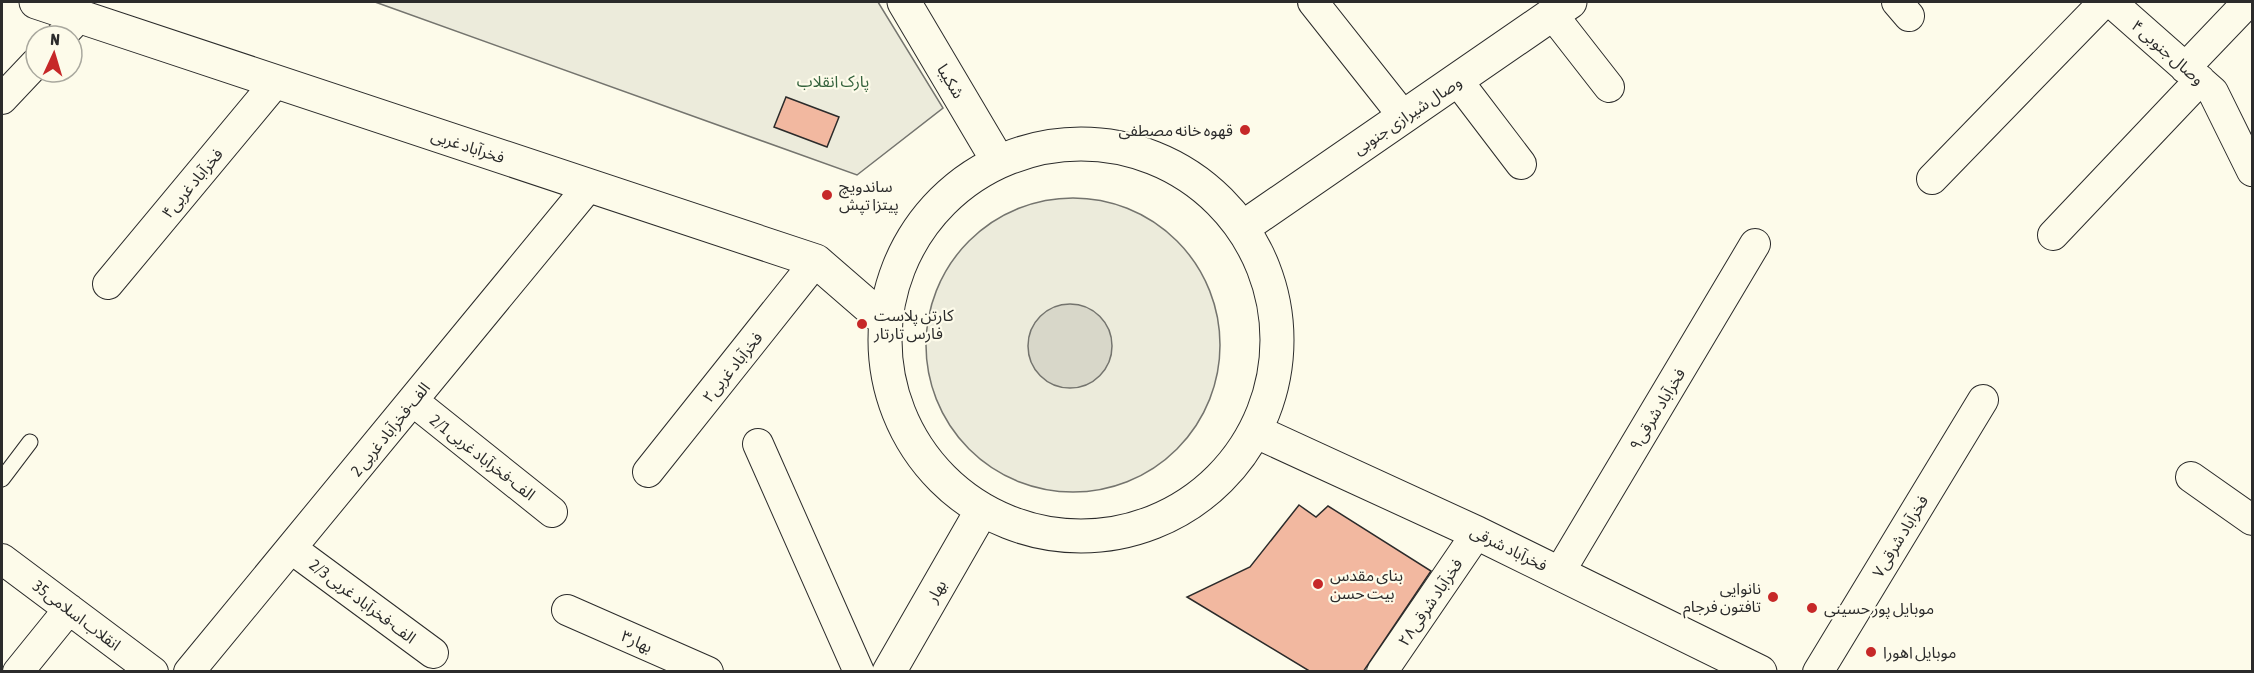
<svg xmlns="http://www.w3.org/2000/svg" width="2254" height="673" font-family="'Asap Condensed','Noto Sans Arabic',sans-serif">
	<rect width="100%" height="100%" fill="#fdfbea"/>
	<path fill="#ecebdb" stroke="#74746e" stroke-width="1.5" d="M375,2h503l65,106 -86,67z
		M926 345a147 147 0 1 1 294 0a147 147 0 1 1-294 0Z"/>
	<path fill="#d8d7c9" stroke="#74746e" stroke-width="1.5" d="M1028 346a42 42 0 1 1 84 0a42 42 0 1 1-84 0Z"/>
	<path fill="#f2b8a0" stroke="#2b2b2b" stroke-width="1.5" d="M786,97l53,20 -12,30 -53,-20z
		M1299,505l17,12 12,-11 103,65 -68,101h-52l-124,-75 63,-30z"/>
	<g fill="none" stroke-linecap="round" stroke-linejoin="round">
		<defs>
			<path id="service" d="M2,479l28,-37"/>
			<path id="minor" d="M1313,2l91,115
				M1897,2l12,14
				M2111,2l102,90 39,79
				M1552,14l57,73
				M61,36l19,-20
				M2185,68l63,-66
				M1457,80l64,84
				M2,99l34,-36
				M1932,179l172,-177
				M2053,235l147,-155
				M108,284l168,-202
				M413,401l139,111
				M758,444l101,228
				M648,472l168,-211
				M2191,477l61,43
				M292,549l141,104
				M2,559l151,113
				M1559,573l196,-329
				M567,610l141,62
				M18,672l51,-63
				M189,672l400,-486
				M1382,672l95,-139
				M1818,672l165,-272"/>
			<path id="tertiary" d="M904,2l94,159"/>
			<path id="secondary" d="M36,2l780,259 68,59
				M885 340a196 196 0 1 1 392 0a196 196 0 1 1-392 0Z
				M1242,228l328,-226
				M1255,431l222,102 283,139
				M889,672l93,-162"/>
		</defs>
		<use href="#service" stroke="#2b2b2b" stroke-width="17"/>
		<use href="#minor" stroke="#2b2b2b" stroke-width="32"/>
		<use href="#tertiary" stroke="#2b2b2b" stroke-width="35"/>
		<use href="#secondary" stroke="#2b2b2b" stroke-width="35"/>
		<use href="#service" stroke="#fdfbea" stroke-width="15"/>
		<use href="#minor" stroke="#fdfbea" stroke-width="30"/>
		<use href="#tertiary" stroke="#fdfbea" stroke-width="33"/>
		<use href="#secondary" stroke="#fdfbea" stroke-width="33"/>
	</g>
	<g fill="#c62828" stroke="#fdfbea" stroke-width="2">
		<circle cx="1245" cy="130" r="6"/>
		<circle cx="827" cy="195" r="6"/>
		<circle cx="862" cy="324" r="6"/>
		<circle cx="1318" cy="584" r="6"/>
		<circle cx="1773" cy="597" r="6"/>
		<circle cx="1812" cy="608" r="6"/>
		<circle cx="1871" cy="652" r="6"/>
	</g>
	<g text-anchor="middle" stroke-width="4.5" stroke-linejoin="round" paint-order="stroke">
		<g font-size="16" fill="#2b2b2b" stroke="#fdfbea">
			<text transform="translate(2168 52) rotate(41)" y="6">وصال جنوبی ۴</text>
			<text transform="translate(951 81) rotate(59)" y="6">شکیبا</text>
			<text transform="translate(1407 115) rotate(-34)" y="6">وصال شیرازی جنوبی</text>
			<text transform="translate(468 146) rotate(18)" y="6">فخرآباد غربی</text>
			<text transform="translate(192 183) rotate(-50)" y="6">۴فخرآباد غربی</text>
			<text transform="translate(732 367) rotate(-51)" y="6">۲فخرآباد غربی</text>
			<text transform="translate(1657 409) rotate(-59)" y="6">فخرآباد شرقی۹</text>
			<text transform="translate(390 429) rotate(-51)" y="6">2 الف-فخرآباد غربی</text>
			<text transform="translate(483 457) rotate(38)" y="6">2/1 الف-فخرآباد غربی</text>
			<text transform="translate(1900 536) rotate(-59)" y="6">فخرآباد شرقی۷</text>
			<text transform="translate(1509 548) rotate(26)" y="6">فخرآباد شرقی</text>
			<text transform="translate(936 591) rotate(-60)" y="6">بهار</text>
			<text transform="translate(363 601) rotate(37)" y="6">2/3 الف-فخرآباد غربی</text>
			<text transform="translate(1430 602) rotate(-56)" y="6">فخرآباد شرقی۲۸</text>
			<text transform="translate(77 615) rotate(37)" y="6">35انقلاب اسلامی</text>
			<text transform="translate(637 641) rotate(24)" y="6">بهار۳</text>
		</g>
		<g font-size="16" fill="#34623c" stroke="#fdfbea">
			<text x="833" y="87">پارک انقلاب</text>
		</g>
		<g font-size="16" fill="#2b2b2b" stroke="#fdfbea" text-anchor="start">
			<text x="1233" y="136" text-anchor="end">قهوه خانه مصطفی</text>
			<text x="839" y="192">ساندویچ<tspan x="839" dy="18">پیتزا تپش</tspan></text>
			<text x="874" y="321">کارتن پلاست<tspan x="874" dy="18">فارس تارتار</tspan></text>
			<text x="1330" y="581">بنای مقدس<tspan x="1330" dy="18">بیت حسن</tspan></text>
			<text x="1761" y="594" text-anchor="end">نانوایی<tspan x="1761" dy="18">تافتون فرجام</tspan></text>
			<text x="1824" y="614">موبایل پور حسینی</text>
			<text x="1883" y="658">موبایل اهورا</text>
		</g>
	</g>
	<rect width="2254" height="673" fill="none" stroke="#2b2b2b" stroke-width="6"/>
	<g transform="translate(54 54) rotate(4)"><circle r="28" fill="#fdfbea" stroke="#a9a89e" stroke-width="1.5"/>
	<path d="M0-4.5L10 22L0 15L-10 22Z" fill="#c62828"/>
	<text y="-9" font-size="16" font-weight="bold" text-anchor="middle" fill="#2b2b2b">N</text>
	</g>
</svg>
